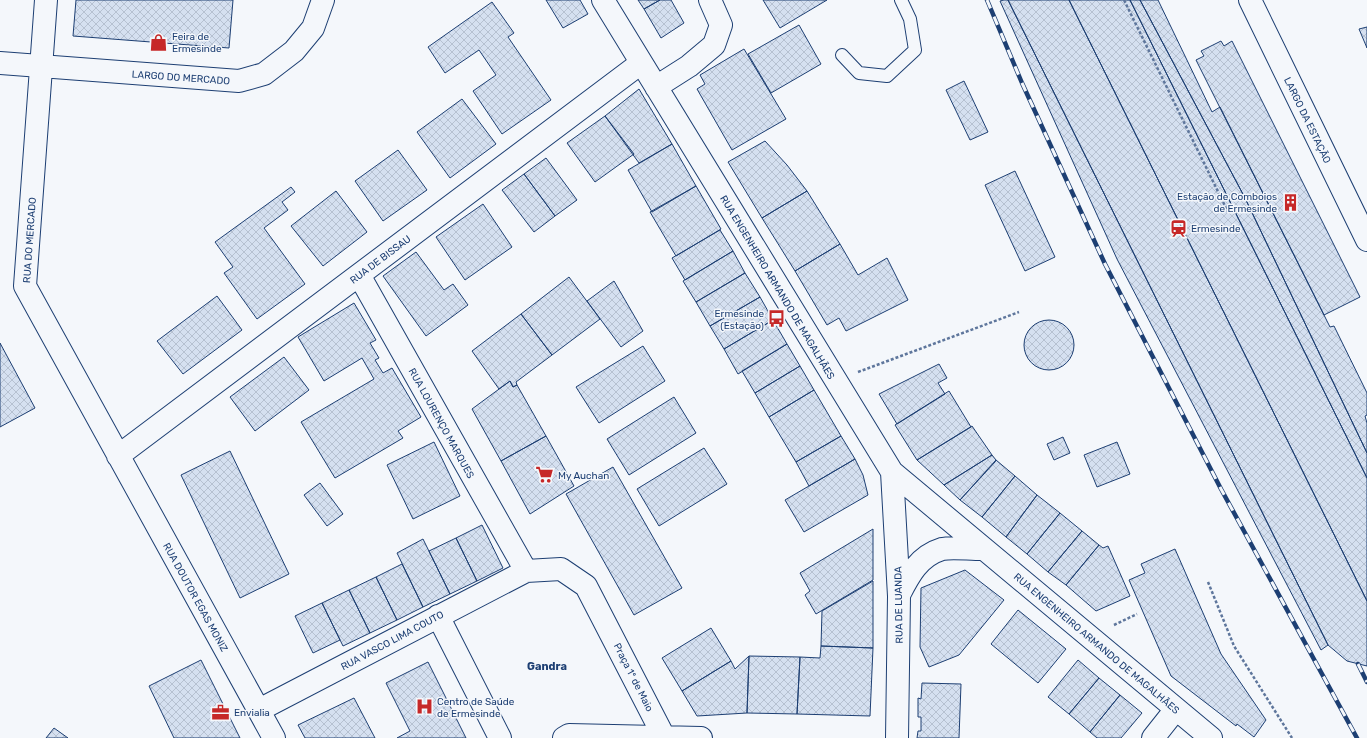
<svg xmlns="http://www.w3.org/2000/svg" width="1367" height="738" font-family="Rubik,sans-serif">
	<defs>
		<pattern id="building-cross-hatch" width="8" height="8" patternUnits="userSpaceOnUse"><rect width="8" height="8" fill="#d5e0f0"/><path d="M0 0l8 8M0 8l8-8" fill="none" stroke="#b6c1d1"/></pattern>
	</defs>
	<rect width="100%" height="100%" fill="#f4f7fb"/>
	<path fill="url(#building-cross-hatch)" stroke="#1d3f73" d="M76,0h157l-4,48 -156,-12z
		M546,0h34l8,14 -25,14z
		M638,0h22l-16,9z
		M660,0h11l13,23 -23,15 -17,-29z
		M763,0h64l-47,28z
		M1004,0h4l320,645 -7,5 -204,-391 -117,-258z
		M1008,0h61l298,601v65l-20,-5 -19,-16z
		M1069,0h61l237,478v123z
		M1130,0h10l105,198 122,255v25z
		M1140,0h18l54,112 8,-5 110,220 4,-1 33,67v22l-2,1 2,7v30l-122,-255z
		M492,2l22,31 -6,4 43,63 -49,34 -29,-43 23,-16 -17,-25 -34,23 -17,-26z
		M799,25l22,39 -50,29 -23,-39z
		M1367,27v21l-8,-19z
		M1221,41l3,5 8,-5 128,256 -36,18 -128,-255 8,-4 -3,-5z
		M744,49l42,70 -54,31 -35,-61 8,-5 -5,-9z
		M964,81l24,51 -18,8 -24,-50z
		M639,89l33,55 -33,19 -34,-47z
		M462,99l34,45 -46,34 -33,-46z
		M605,116l29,38 -39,28 -28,-39z
		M765,141l22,24 20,26 -45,27 -34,-56z
		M672,144l24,42 -44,26 -24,-42z
		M398,150l29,40 -44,31 -28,-40z
		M546,158l31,42 -22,16 -31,-42z
		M1015,171l40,86 -30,14 -40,-86z
		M524,174l31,42 -21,16 -32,-42z
		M696,186l25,43 -45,27 -26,-44z
		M291,187l4,5 -13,10 6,8 -24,18 41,56 -48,35 -33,-46 9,-6 -18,-25z
		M336,191l31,41 -44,34 -32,-40z
		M807,191l33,53 -45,27 -33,-53z
		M483,204l29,43 -47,33 -29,-43z
		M720,230l13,21 -48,29 -13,-22z
		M840,244l18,31 29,-17 21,42 -62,31 -7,-13 -12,7 -32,-54z
		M733,251l12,22 -49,29 -13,-21z
		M416,252l28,38 9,-6 15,21 -42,31 -43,-60z
		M745,273l15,24 -50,29 -14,-24z
		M569,277l31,42 -48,36 -31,-41z
		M614,281l29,50 -22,16 -34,-46z
		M217,296l25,34 -59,44 -26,-33z
		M760,297l13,23 -49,29 -14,-23z
		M354,303l22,37 -6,3 9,15 -4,2 8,13 9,-5 29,49 -23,14 5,7 -68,40 -34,-56 73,-43 -12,-21 -38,23 -26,-44z
		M521,314l31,41 -36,27 1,3 -4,2 -3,-6 -11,8 -27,-38z
		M773,320l14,24 -49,30 -14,-25z
		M1024 345a25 25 0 1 1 50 0a25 25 0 1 1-50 0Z
		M0,343l35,65 -35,19z
		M787,344l13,22 -45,27 -13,-22z
		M643,346l22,35 -66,42 -23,-36z
		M284,357l25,33 -54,41 -25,-34z
		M939,364l8,14 -9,5 7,11 -48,30 -18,-30z
		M800,366l14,24 -45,27 -14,-24z
		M510,381l3,6 4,-2 29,51 -45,25 -29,-52z
		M814,390l27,46 -45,26 -27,-45z
		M949,391l22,36 -54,33 -22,-35z
		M674,397l22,36 -67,42 -22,-36z
		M972,426l20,29 -48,30 -27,-25z
		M546,436l28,50 -44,28 -29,-53z
		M841,436l14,23 -46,27 -13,-24z
		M1063,437l7,16 -16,7 -7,-16z
		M434,442l26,54 -47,23 -26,-54z
		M1117,442l13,32 -33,13 -13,-32z
		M704,448l23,36 -68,42 -22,-37z
		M230,451l59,123 -49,24 -59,-123z
		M992,455l4,5 -1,2 -35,38 -16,-15z
		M855,459l8,16 5,20 -64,37 -19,-32z
		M996,460l19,16 -33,41 -22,-17z
		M613,467l69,121 -48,27 -68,-121z
		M1015,476l22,19 -31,42 -24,-20z
		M320,483l23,31 -16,12 -23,-31z
		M1037,495l23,18 -33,41 -21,-17z
		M1060,513l22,18 -34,41 -21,-18z
		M482,525l21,43 -26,13 -21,-43z
		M873,529v51l-57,34 -11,-19 5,-4 -10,-18z
		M1082,531l17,14 -33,40 -18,-13z
		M456,538l21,43 -27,13 -21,-43z
		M423,539l27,55 -27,13 -26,-54z
		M1099,545l4,3 5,-2 22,50 -34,15 -30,-26z
		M1175,549l46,105 45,66 -12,17 -17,-13 -1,2 -65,-50 -42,-96 16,-7 -4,-9z
		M402,564l21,43 -26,13 -21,-43z
		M965,570l39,30 -45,55 -30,12 -9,-20 1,-59z
		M376,577l21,43 -27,13 -21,-43z
		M873,581v67l-52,-2 1,-35z
		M349,590l21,43 -27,13 -21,-43z
		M322,603l18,37 -27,13 -18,-37z
		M1018,610l48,39 -28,34 -47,-39z
		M711,628l20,33 -49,30 -20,-33z
		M821,646l52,2 -3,68 -73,-2 3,-57 20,1z
		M749,656l-2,57 -50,3 -15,-25 49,-30 4,8z
		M749,656l51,1 -3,57 -50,-1z
		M201,660l39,78h-66l-25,-52z
		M1078,660l21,18 -30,36 -21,-17z
		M428,662l38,76h-69l13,-7 -24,-48z
		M1099,678l21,17 -30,37 -21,-18z
		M922,683l39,1 -2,54h-42l1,-7h3v-14h-3v-19l3,1z
		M1120,695l22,18 -21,25h-24l-7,-6z
		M354,698l21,40h-70l-7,-13z
		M54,728l14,10h-22z"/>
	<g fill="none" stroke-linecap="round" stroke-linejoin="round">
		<defs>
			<path id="service" d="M842,55l17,18 28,3 28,-26 -5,-31 -9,-19"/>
			<path id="minor" d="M46,0l-21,286 249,452
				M603,0l289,472 319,266
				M0,63l239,18 25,-7 30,-23 19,-23 10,-28
				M656,87l33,-21 25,-21 7,-20 -11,-25
				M359,275l167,296
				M118,456l523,-393
				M892,472l7,124 -2,142
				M899,595c10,-20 20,-39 43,-46 8,-2 32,0 41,0
				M438,616l62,122
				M259,710l267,-139 35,-2 25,17 78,151
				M564,738l5,-3 132,3
				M1153,738l23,-29"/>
			<path id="secondary" d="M1250,0l117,240"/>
		</defs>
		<use href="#service" stroke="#1d3f73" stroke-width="14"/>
		<use href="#minor" stroke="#1d3f73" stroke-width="24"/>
		<use href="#secondary" stroke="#1d3f73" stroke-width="24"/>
		<path stroke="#5e769c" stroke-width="2.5" stroke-dasharray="3 2" stroke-linecap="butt" d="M1124,0l104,212
			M858,372l161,-60
			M1208,582l26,64 58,92
			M1114,625l23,-11"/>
		<use href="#service" stroke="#f4f7fb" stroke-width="12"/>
		<use href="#minor" stroke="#f4f7fb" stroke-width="22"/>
		<use href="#secondary" stroke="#f4f7fb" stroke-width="22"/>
		<defs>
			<path id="rail" d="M987,0l35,83 83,181 116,225 136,249
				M1358,664l9,18"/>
		</defs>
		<use href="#rail" stroke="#1d3f73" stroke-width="4.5"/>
		<use href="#rail" stroke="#f4f7fb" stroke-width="3" stroke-dasharray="9" stroke-linecap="butt"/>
	</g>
	<defs>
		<symbol id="shop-bare" viewBox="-9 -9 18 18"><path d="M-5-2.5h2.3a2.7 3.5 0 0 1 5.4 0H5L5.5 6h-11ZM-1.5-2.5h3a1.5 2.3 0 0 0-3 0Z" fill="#c62828" stroke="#f4f7fb" stroke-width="2.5" paint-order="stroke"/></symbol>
		<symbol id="building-bare" viewBox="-9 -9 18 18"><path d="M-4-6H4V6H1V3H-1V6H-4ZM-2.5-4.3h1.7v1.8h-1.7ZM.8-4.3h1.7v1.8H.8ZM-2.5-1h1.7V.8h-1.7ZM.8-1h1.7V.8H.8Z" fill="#c62828" stroke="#f4f7fb" stroke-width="2.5" paint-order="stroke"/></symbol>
		<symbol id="station-bare" viewBox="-9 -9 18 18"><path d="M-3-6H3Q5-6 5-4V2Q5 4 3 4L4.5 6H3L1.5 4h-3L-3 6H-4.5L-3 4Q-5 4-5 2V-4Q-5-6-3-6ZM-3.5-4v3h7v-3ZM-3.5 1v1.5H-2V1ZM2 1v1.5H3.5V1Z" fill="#c62828" stroke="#f4f7fb" stroke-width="2.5" paint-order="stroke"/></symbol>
		<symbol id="bus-bare" viewBox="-9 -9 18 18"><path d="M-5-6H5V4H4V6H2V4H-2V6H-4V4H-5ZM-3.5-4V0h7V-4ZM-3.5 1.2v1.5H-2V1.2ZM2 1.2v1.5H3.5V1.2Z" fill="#c62828" stroke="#f4f7fb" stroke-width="2.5" paint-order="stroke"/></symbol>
		<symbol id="supermarket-bare" viewBox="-9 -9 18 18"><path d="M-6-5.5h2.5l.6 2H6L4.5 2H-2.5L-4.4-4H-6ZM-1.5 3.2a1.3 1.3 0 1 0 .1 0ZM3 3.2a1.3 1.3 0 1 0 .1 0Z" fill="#c62828" stroke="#f4f7fb" stroke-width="2.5" paint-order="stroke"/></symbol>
		<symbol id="hospital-bare" viewBox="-9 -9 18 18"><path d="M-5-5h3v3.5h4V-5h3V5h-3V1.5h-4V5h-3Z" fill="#c62828" stroke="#f4f7fb" stroke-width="2.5" paint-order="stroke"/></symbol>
		<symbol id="office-bare" viewBox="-9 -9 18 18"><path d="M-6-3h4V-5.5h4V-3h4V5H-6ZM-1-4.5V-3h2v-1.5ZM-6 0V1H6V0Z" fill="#c62828" stroke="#f4f7fb" stroke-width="2.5" paint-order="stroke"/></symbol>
	</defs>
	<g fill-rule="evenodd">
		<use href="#shop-bare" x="146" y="30" width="25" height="25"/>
		<use href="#building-bare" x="1278" y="190" width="25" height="25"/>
		<use href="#station-bare" x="1166" y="216" width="25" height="25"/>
		<use href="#bus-bare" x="764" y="306" width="25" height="25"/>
		<use href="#supermarket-bare" x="532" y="462" width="25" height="25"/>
		<use href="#hospital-bare" x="412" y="694" width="25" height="25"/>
		<use href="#office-bare" x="208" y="700" width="25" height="25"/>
	</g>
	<g text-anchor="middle" stroke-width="3" stroke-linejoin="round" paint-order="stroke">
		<g font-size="10" fill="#1d3f73" stroke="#f4f7fb" text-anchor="start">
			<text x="172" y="40">Feira de<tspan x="172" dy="12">Ermesinde</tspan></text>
			<text x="1277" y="200" text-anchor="end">Estação de Comboios<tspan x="1277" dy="12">de Ermesinde</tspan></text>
			<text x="1191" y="232">Ermesinde</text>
			<text x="764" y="317" text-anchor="end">Ermesinde<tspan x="764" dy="12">(Estação)</tspan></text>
			<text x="558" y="479">My Auchan</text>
			<text x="437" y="705">Centro de Saúde<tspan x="437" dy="12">de Ermesinde</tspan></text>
			<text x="234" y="716">Envialia</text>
		</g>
		<g font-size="10" fill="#1d3f73" stroke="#f4f7fb">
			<text transform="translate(181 77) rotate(4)" y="4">LARGO DO MERCADO</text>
			<text transform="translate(1308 120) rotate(64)" y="4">LARGO DA ESTAÇÃO</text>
			<text transform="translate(29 240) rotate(-86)" y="4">RUA DO MERCADO</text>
			<text transform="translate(380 259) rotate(-37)" y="4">RUA DE BISSAU</text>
			<text transform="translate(778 287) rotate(59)" y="4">RUA ENGENHEIRO ARMANDO DE MAGALHÃES</text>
			<text transform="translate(442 423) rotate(61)" y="4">RUA LOURENÇO MARQUES</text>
			<text transform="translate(196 597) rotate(61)" y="4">RUA DOUTOR EGAS MONIZ</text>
			<text transform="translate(898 605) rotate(-91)" y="4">RUA DE LUANDA</text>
			<text transform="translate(392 640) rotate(-28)" y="4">RUA VASCO LIMA COUTO</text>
			<text transform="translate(1097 643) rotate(40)" y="4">RUA ENGENHEIRO ARMANDO DE MAGALHÃES</text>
			<text transform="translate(634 677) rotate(63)" y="4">Praça 1º de Maio</text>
		</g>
		<g font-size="11" font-weight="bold" fill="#1d3f73" stroke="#f4f7fb">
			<text x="547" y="670">Gandra</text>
		</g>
	</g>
</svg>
